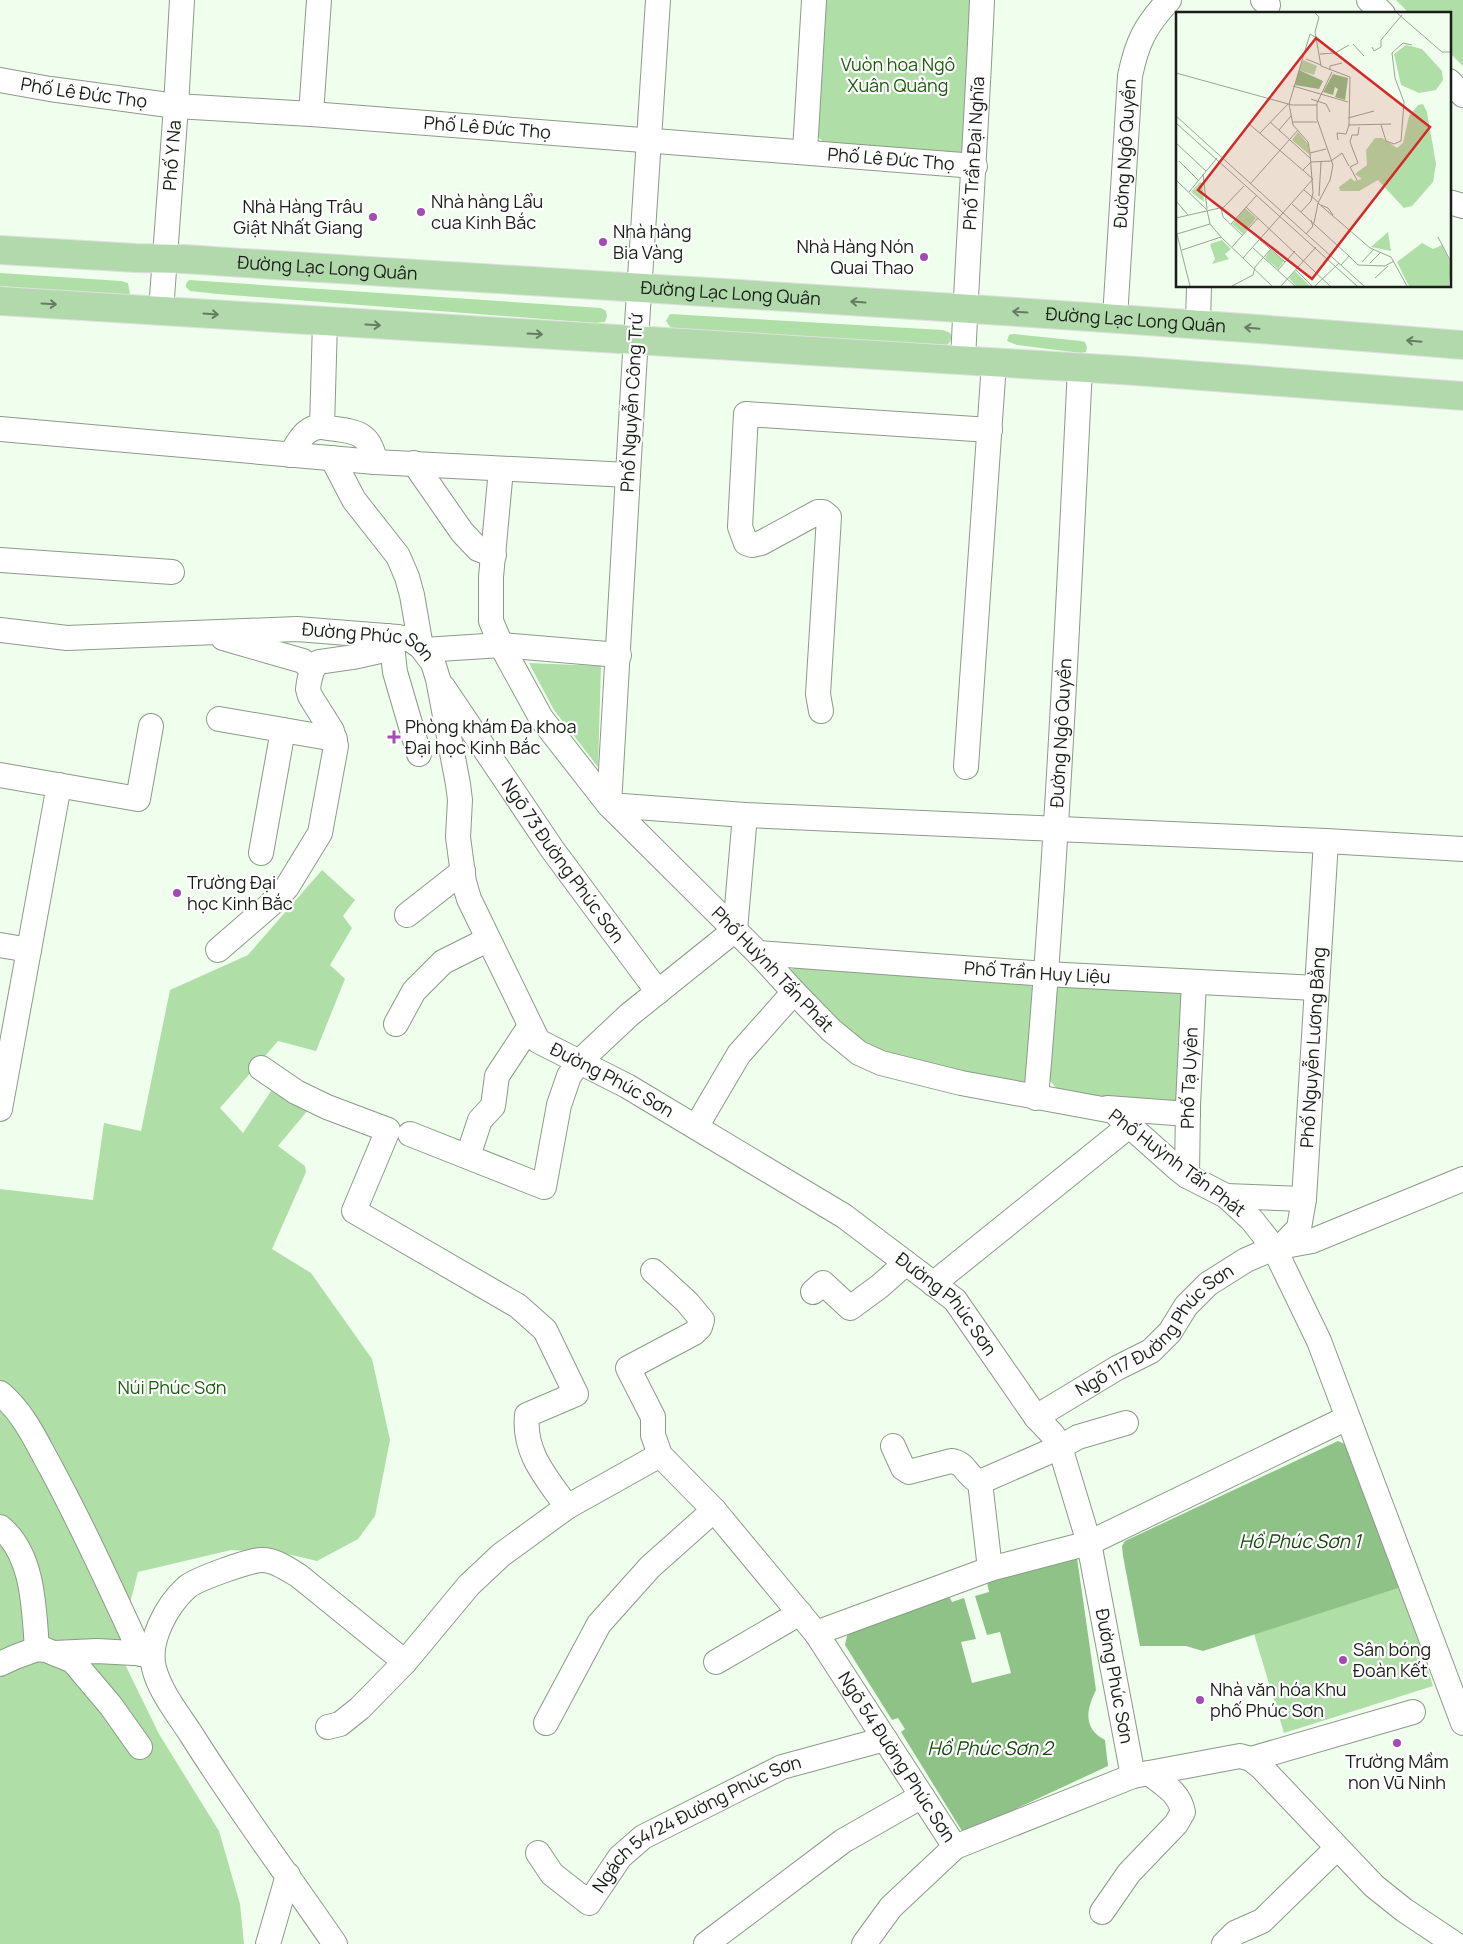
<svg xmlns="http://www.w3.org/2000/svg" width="1463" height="1944" font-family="Manrope,sans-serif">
	<rect width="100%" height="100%" fill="#f0feee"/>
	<path fill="#afdea7" d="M819,0h159l-7,151 -14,10 -134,-19 -12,-13z
		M1396,0h67v66l-14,-14v-38h-39z
		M0,273l121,8 7,2 2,11 -6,3 -124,-11z
		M189,280l412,28 5,3 1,5 -2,6 -10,1 -377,-29 -28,-3 -4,-4v-3z
		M670,314l273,16 7,3c3,6 0,10 -5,14l-270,-17 -4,-2 -5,-7z
		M1013,334l68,7 4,1 2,5 -1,5 -5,1 -64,-8 -10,-4 2,-6z
		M529,663l72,3 -3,101 -44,-57z
		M322,870l33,30 -12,16 9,12 -22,37 15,14 -29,72 -38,-10 -58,67 23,25 28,-42 5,-4 32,23 -30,36 27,20 1,6 -34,77 39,24 61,86 18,81 -15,76 -17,23 -41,22 -34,-8 -52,-3 -93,22 -20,78 41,84 60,97 21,73 4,40h-244v-755l93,11 11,-77 37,8 29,-141 78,-35z
		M798,966l225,13 9,8 -5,95 -11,6 -142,-35 -86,-76 2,-7z
		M1060,980l119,8 8,12 -5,105 -57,2 -68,-18 -10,-12 6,-85z
		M1402,1587l31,99 -149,47 -30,-99z"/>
	<path fill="#8fc286" d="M1338,1441l9,4 55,142 -199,64 -17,-5h-46l-17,-90 -1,-10 3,-5z
		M1077,1558l19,132c-10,20 -13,39 9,50l3,26 -142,66 -4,-1 -61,-99 4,-3 -7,-11 -6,2 -47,-75 4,-18 98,-35 5,10 12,-4 12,41 -15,3 11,41 39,-10 -11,-41 -13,3 -12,-39 14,-4 -2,-10z"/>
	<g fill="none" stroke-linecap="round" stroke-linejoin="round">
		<defs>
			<g id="minor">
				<path d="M658,0l-24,370 -25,435 136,10 581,26 137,8"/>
				<path d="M1263,0l5,5"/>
				<path d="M1369,0l14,14"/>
				<path id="s1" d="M0,80l50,9 126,17 135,8 664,52"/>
				<path d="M1449,81l14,14"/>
				<path d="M311,114l8,-114"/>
				<path d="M805,151l9,-151"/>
				<path d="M1449,202l14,4"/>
				<path id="s2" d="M161,311l15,-205 6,-106"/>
				<path id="s3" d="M1115,318l15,-242c7,-34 15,-50 39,-76"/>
				<path d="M325,322l-3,105c28,5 48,1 53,35"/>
				<path d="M1198,323l1,-37"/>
				<path id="s4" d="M963,362c5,-121 14,-241 19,-362"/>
				<path d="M0,429l375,33 253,13"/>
				<path d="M290,455c9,-13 15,-29 32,-28"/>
				<path d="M332,458l22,42 44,56 9,21 5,18 9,52"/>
				<path d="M414,463l48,69 16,17 16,6"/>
				<path id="s5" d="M501,469l-10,108v44l10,24 40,73 68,87 154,153 31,34 37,38 28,23 22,10 80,20 152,28 65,58 9,7 39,20 26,24 22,28 45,93 144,382"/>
				<path d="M0,560l172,12"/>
				<path id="s6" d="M0,630l67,8 230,-9 101,8 13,3 10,7 12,16 5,16 20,105 2,16 -2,37 6,45 5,17 69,142 89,45 217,130 111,84 81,117 17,18 7,12 29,96 44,233"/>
				<path d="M391,637l4,35 24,82"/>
				<path d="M223,638l80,23 9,9"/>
				<path d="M424,650l77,-5 118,10"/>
				<path id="s7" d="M443,687l109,162 106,143"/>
				<path d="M821,711l-3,-17 11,-177 -6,-5h-5l-57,31 -9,2 -6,-2 -6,-16 6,-113 244,16"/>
				<path d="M219,719l116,20"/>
				<path d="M966,767l28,-404"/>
				<path d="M0,775l138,24 13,-73"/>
				<path d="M261,853l22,-123"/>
				<path d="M407,915l56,-44"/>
				<path d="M0,945l29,5"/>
				<path d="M218,950l52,-45 17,-18 33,-54 16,-87 -4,-15 -22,-35 -2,-7 1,-7 3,-12 4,-6 3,-2 34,-5 27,-6 6,-5 1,-10"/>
				<path id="s8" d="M758,953l288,21 270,14"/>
				<path d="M396,1024l18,-33 29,-29 44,-22"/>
				<path d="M261,1068l35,24 31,15 61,23 -34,81 164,95 27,24 31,64 -49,21c-4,38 20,63 40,92"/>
				<path id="s9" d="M1036,1098c21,-243 32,-487 44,-730"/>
				<path d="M1107,1108l81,6"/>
				<path d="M0,1109l59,-324"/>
				<path d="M696,1127l43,-73 55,-62"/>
				<path d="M410,1134l134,53 15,-82 10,-29 10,-14 50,-47 106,-85 10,-115"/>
				<path d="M468,1156l12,-36 13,-14 4,-30 33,-50"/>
				<path id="s10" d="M1187,1176l1,-71 6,-123"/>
				<path d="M1226,1196l78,3"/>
				<path id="s11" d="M1282,1246l17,-18 5,-29 22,-358"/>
				<path id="s12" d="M653,1271l34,31 15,18 -2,7 -6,6 -66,35 25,49v18l7,20 54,55 102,123 139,214 178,-71 107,-20 11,3 11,9 112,118 30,24 51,34"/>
				<path d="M933,1284l196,-158"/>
				<path d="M813,1292l10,-9 27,25 30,-22 26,-23"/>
				<path d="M0,1393c24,20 36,48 51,75 33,61 61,123 90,186"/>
				<path id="s13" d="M1036,1417l81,-49 34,-17 19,-19 16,-26 22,-22 38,-24 28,-12 38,-7 151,-62"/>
				<path d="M893,1446l10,22 6,4 42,-11c16,2 14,15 29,21l80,-35 18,-10 48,-14"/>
				<path d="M980,1482l10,87"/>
				<path d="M0,1527c34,27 34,83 37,122"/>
				<path d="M816,1633l174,-64 99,-26 258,-125"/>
				<path d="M54,1653l43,-2 55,3"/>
				<path d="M716,1662l84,-49"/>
				<path d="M0,1664l15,-7 22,-8 9,1 27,11 38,45 29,41"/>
				<path d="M546,1723l53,-99 51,-57 64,-57"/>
				<path d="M328,1727l12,-3 20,-16 45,-46 64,-77 32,-30 66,-48 93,-52"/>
				<path d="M1251,1759l162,-47"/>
				<path id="s14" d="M538,1853l14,21 37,29 31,-46 23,-20 139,-70 103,-28"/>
				<path d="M1102,1912l27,-39 47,-49 7,-12c-4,-20 -19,-27 -34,-39"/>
				<path d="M268,1944l20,-69"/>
				<path d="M335,1944c-48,-70 -99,-138 -144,-210 -13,-20 -31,-42 -37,-66 -7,-27 13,-63 33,-81 10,-8 60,-26 74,-27 13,-1 28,10 38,16l106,86"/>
				<path d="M706,1944l137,-103 79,-45"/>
				<path d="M864,1944l27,-37 64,-60"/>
				<path d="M1224,1944l11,-11 27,-12 75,-73"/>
			</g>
			<g id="major">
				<path id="s15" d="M0,250l136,8 47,1c427,28 854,51 1280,86"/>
				<path d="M0,301l1136,70 327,25"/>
			</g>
		</defs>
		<use href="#minor" stroke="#8b9b88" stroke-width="26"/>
		<use href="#major" stroke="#dfe0df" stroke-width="30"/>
		<use href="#minor" stroke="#fff" stroke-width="24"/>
		<use href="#major" stroke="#b2d9ac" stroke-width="28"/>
	</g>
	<defs><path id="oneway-shaft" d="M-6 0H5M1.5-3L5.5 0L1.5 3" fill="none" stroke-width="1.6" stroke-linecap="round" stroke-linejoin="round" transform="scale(1.25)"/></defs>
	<g stroke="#667c62">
		<use href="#oneway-shaft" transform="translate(858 302) rotate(-176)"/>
		<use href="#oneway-shaft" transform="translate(49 304) rotate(3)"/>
		<use href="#oneway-shaft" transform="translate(1020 312) rotate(-176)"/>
		<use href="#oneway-shaft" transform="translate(211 314) rotate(4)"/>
		<use href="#oneway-shaft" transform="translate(373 325) rotate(3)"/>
		<use href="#oneway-shaft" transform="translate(1252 328) rotate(-175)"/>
		<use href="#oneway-shaft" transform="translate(535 334) rotate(3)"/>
		<use href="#oneway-shaft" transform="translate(1414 341) rotate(-175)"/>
	</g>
	<g fill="#a44ab5" stroke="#fff" stroke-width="2">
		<circle cx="421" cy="212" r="5"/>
		<circle cx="373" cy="217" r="5"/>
		<circle cx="603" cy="242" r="5"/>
		<circle cx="924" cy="257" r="5"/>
		<path d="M391.5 729.5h5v5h5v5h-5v5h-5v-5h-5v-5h5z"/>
		<circle cx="177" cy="893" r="5"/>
		<circle cx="1343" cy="1660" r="5"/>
		<circle cx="1200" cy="1700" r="5"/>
		<circle cx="1397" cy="1743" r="5"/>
	</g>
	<g text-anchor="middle" stroke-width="4.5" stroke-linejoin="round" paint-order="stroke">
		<g font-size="18" fill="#195d0b" stroke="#fff">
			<text x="898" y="71">Vuòn hoa Ngô<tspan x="898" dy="21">Xuân Quảng</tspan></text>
			<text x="172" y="1394">Núi Phúc Sơn</text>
		</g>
		<g font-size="18" fill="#191f18" stroke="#fff">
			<text dy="6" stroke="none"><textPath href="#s1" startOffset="85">Phố Lê Đức Thọ</textPath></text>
			<text dy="6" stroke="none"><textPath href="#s1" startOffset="490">Phố Lê Đức Thọ</textPath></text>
			<text dy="6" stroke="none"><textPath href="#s3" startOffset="165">Đường Ngô Quyền</textPath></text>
			<text dy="6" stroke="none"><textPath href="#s4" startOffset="209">Phố Trần Đại Nghĩa</textPath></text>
			<text dy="6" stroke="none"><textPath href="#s2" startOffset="156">Phố Y Na</textPath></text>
			<text dy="6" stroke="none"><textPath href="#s1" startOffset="895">Phố Lê Đức Thọ</textPath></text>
			<text dy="6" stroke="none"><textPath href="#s15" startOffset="328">Đường Lạc Long Quân</textPath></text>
			<text dy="6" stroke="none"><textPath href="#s15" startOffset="732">Đường Lạc Long Quân</textPath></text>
			<text dy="6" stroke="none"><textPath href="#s15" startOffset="1138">Đường Lạc Long Quân</textPath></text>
			<text transform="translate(632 403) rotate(-87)" y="6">Phố Nguyễn Công Trứ</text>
			<text dy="6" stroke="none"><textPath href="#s6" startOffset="371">Đường Phúc Sơn</textPath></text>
			<text dy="6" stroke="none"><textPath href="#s9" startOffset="366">Đường Ngô Quyền</textPath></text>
			<text dy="6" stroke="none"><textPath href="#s7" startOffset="211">Ngõ 73 Đường Phúc Sơn</textPath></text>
			<text dy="6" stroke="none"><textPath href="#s5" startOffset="604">Phố Huỳnh Tấn Phát</textPath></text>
			<text dy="6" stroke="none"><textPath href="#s8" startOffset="280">Phố Trần Huy Liệu</textPath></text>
			<text dy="6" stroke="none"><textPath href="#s11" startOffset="206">Phố Nguyễn Lương Bằng</textPath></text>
			<text dy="6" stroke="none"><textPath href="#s10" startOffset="98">Phố Tạ Uyên</textPath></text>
			<text dy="6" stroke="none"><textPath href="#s6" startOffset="926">Đường Phúc Sơn</textPath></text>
			<text transform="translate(1177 1163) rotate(37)" y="6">Phố Huỳnh Tấn Phát</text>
			<text dy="6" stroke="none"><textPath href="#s6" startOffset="1331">Đường Phúc Sơn</textPath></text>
			<text dy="6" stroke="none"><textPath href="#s13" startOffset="149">Ngõ 117 Đường Phúc Sơn</textPath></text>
			<text dy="6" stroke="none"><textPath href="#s6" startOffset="1751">Đường Phúc Sơn</textPath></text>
			<text dy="6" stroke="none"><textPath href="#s12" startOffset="639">Ngõ 54 Đường Phúc Sơn</textPath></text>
			<text dy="6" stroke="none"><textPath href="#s14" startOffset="210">Ngách 54/24 Đường Phúc Sơn</textPath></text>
		</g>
		<g font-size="18" fill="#191f18" stroke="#fff" text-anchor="start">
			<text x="431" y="208">Nhà hàng Lẩu<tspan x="431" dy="21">cua Kinh Bắc</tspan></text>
			<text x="363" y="213" text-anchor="end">Nhà Hàng Trâu<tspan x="363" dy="21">Giật Nhất Giang</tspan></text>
			<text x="613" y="238">Nhà hàng<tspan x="613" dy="21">Bia Vàng</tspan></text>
			<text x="914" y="253" text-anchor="end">Nhà Hàng Nón<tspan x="914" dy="21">Quai Thao</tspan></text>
			<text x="405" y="733">Phòng khám Đa khoa<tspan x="405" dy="21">Đại học Kinh Bắc</tspan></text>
			<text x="187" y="889">Trường Đại<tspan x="187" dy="21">học Kinh Bắc</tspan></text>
			<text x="1353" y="1656">Sân bóng<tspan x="1353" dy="21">Đoàn Kết</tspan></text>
			<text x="1210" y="1696">Nhà văn hóa Khu<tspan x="1210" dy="21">phố Phúc Sơn</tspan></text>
			<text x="1397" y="1768" text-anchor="middle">Trường Mầm<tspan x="1397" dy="21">non Vũ Ninh</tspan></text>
		</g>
		<g font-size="19" font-style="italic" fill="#14470a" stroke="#fff">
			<text x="1300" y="1548">Hồ Phúc Sơn 1</text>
			<text x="990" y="1755">Hồ Phúc Sơn 2</text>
		</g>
	</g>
	<g transform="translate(1176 12)">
		<rect width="275" height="275" fill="#f0feee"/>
		<path d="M230,33l16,4 20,22 1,9 -7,10 -17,3 -18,-8 -7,-31zM127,48l14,6 -3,9 -15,-5zM247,92l4,8 9,52 -3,18 -21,24 -8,2 -26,-28 -19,11h-19l-1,-4 12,-9 3,3 8,-2 -7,-5 12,-9 -1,-15 9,-12h7l15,10 6,-5 6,-27 9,-11zM122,120l10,12 2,11 -18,-15zM24,170l2,1 2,19 -13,-10zM69,196l11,10 -13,16 -11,-10zM212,220l3,19 -20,-4zM46,228l9,9 -6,5 4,5 -17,5 3,-5 -5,-15zM246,231l11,6 9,-4 9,19 -2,22h-40l-12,-24zM94,238l14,11 -6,8 -13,-11zM119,259l15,15h-14l-7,-8z" fill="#afdea7"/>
		<path d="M123,58l24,11 -4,8 -24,-4zM157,62l15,4 -3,22 -10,-3 3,-8 -3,-2 -2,8 -10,-3z" fill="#8fc286"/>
		<path fill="none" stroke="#9aa598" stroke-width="1" d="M139,1l4,4 -4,15 6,34 29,11 -1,48 -3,9 -9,-1 1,7M221,1l45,39h9M177,32l11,12M196,35l2,4 7,-4v-7l21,-25M144,42l15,-1 14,-8M130,47l15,6M154,58v-4l12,-3M156,60l-15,31v16l16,46 -3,15 -12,23 52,45 21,9 16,29M0,61l116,32h25M117,74l55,16M135,87l15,5 4,8M0,104l188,170M172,106l26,-7M94,110l40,36M116,110h25M0,111l181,163M173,113l42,-1M205,113l5,16 8,3 7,-3 3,-39 -9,-24 -3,-25 11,-10 9,2M103,118l12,-14M84,121l28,-29M0,131l30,28M134,141l16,-4M3,149l19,19M127,158l8,-8 20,-1 11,-8 7,13M27,162l4,35M0,168l31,30 3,14 11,13 51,49M181,168l-7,-13 8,-4 -8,-21 2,-7h6l1,-8M74,172l48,-54M128,178l14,12M13,180l28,-34M143,184l2,-34M0,189l12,14M116,192l57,52 -8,9M145,193l7,3 5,7M70,195l84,79M45,196l2,9 20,19M125,200l10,-11 2,-8 -3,-40 -2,-11 -15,-17 -4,-21 21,-70 5,3M0,206l48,-11 20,-21M138,211l4,-20M55,212l26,-29M0,218l14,56M1,222l33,-10M130,222l7,-8 -2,-6M262,225l13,25M84,228l25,22M56,235l26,-29M77,236l42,38M6,238l39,-13M173,244l9,9 27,1 9,-5M67,246l70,-79 -65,-56M186,250l12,-13M194,251l11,-11M102,258l17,-19M120,258l16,16M199,266l13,-12M56,274l21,-11 2,-8 16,-18M105,274l35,-39M139,274l24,-23"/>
		<path fill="#d62828" fill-opacity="0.15" stroke="#d62828" stroke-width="2.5" d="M140,26l114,89 -118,152 -114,-89z"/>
		<rect width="275" height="275" fill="none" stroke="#191f18" stroke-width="2.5"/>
	</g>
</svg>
